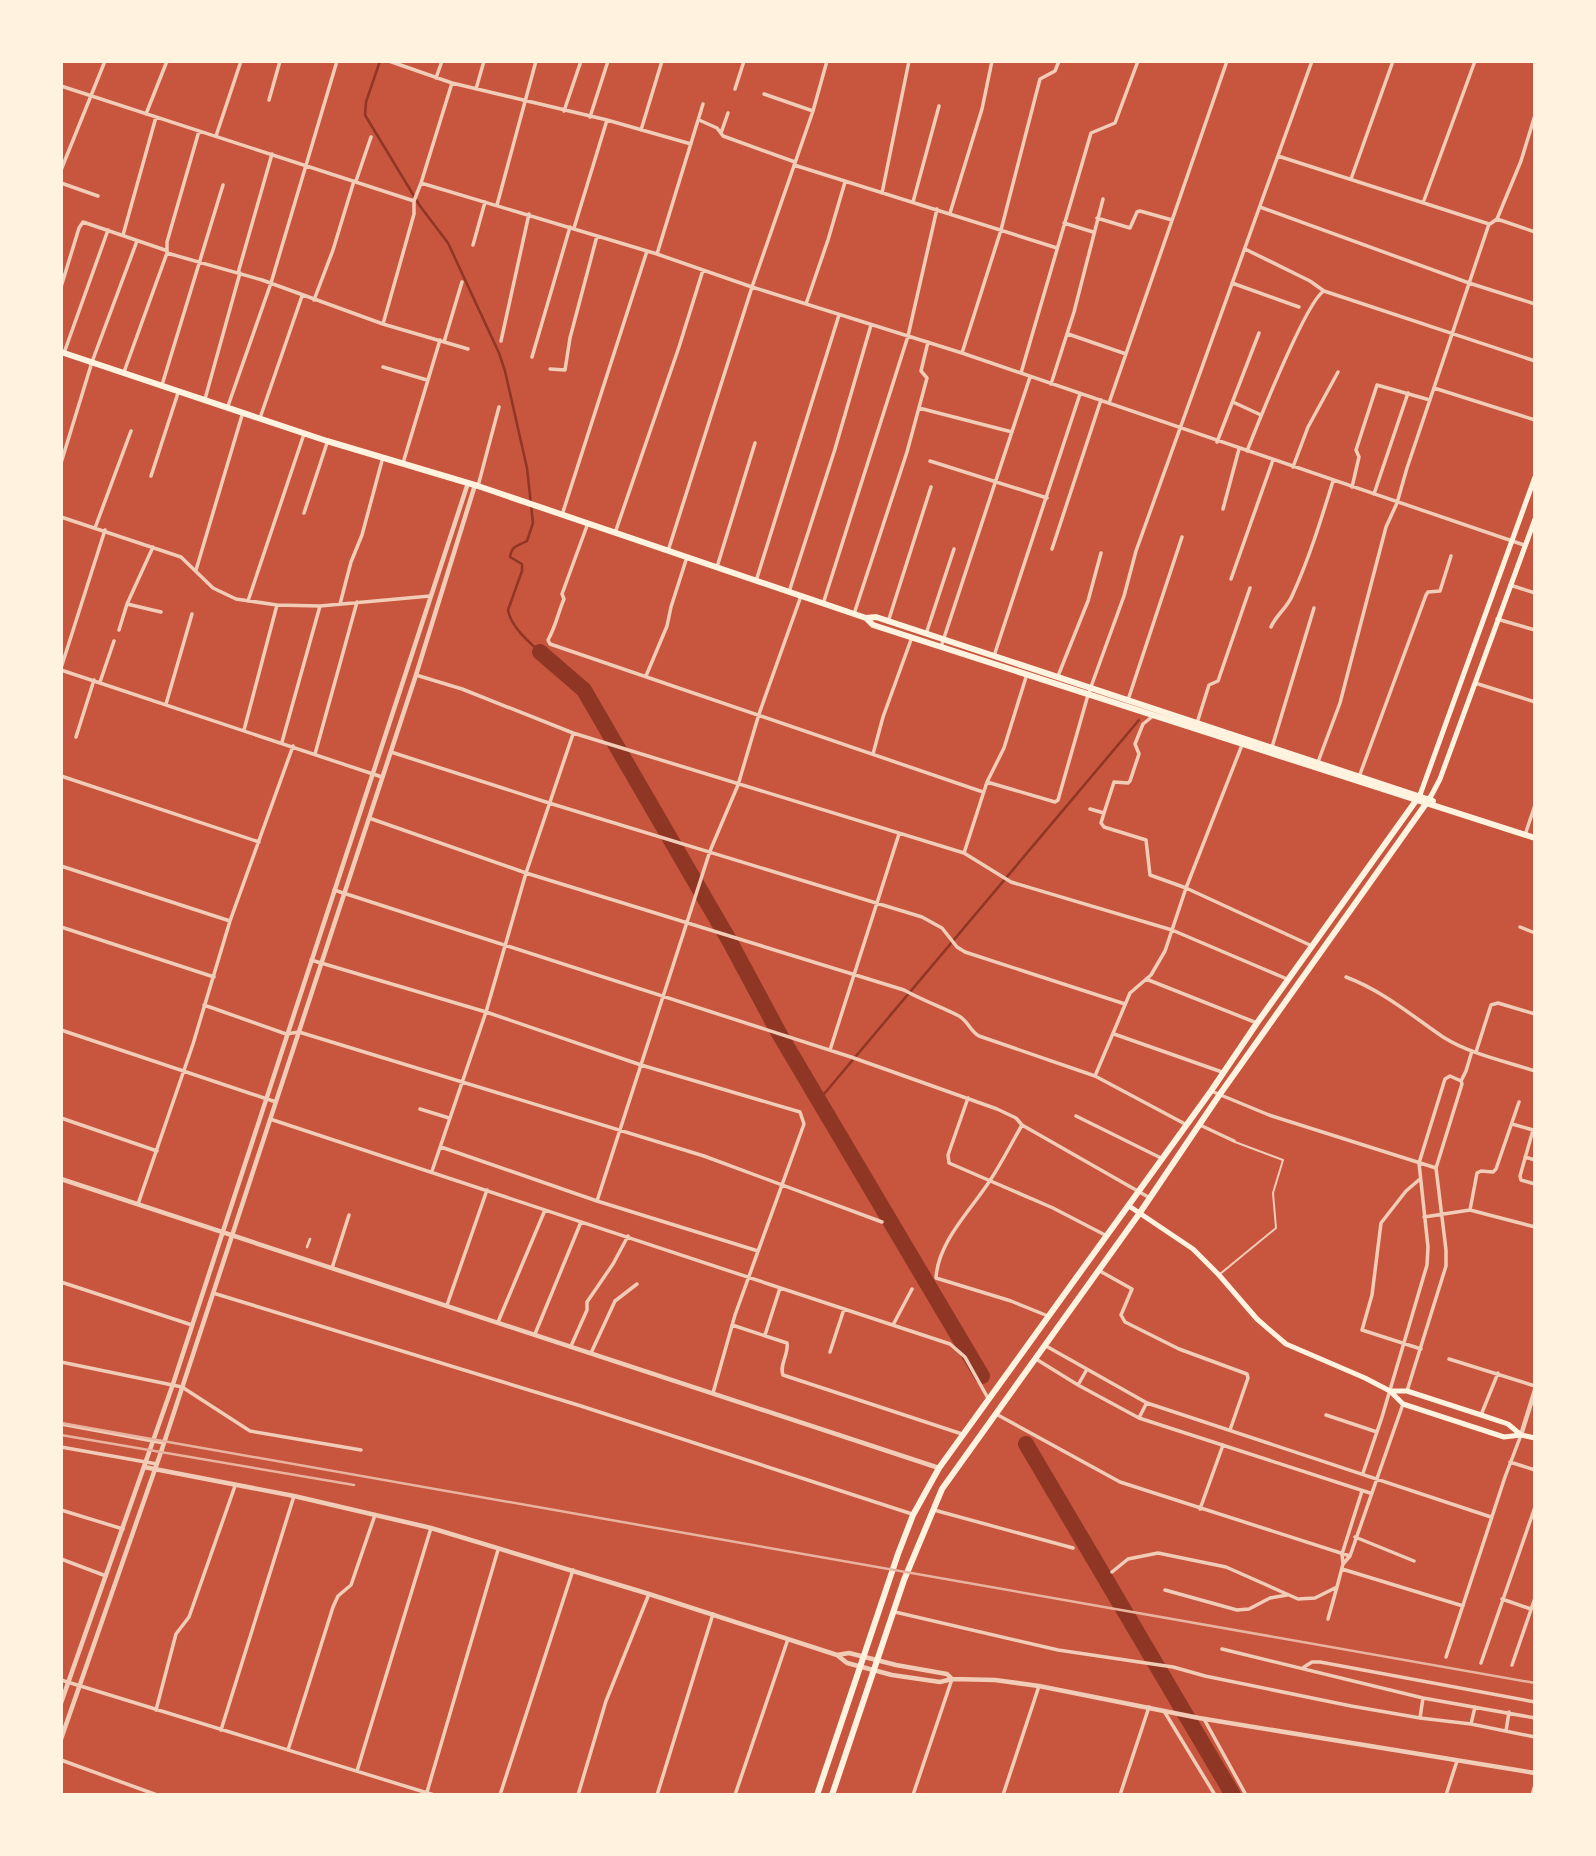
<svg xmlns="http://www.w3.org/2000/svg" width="1596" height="1856" font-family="'PT Sans Narrow',sans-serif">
	<rect width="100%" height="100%" fill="#c8553d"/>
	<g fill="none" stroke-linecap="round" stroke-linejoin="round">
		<path stroke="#8f3625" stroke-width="2.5" d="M380,61l-14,41 -1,13 55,91 28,37 51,110 6,18 22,97 6,55 -6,18c-9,5 -15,4 -17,16l12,7v7l-14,39c3,17 20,31 32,42
			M819,1100l320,-380"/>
		<path stroke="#8f3625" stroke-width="16" d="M540,652l44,38 145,250 51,95 202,341
			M1026,1444l207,351"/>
		<path stroke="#f1ccb7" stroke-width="2" d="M1220,1274l56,-46 -3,-35 10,-33 -48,-18"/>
		<path stroke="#f1ccb7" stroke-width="2.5" d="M307,1247l3,-8"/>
		<path stroke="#f1ccb7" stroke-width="3.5" d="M389,61l63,22 155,37 84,24
			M436,78l6,-17
			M61,86l353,115 7,-18 236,71 95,33 210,66 562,192
			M476,89l8,-28
			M735,89l9,-28
			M764,94l49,17
			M269,100l11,-39
			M564,111l17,-50
			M146,114l21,-53
			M590,117l18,-56
			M699,120l18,8 6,8 72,26
			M641,130l21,-69
			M721,133l7,-20
			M216,136l25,-75
			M1278,156l211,68
			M794,165l263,83
			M61,170l44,-109
			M1351,179l42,-118
			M356,181l15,-44
			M61,183l37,13
			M421,183l31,-100
			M882,193l27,-132
			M913,202l26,-96
			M1423,203l52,-142
			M497,205l39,-144
			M1260,207l209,76 66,21
			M950,213l32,-104 10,-48
			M1097,218l33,10 7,-16 3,-1 32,9
			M1497,219l38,13
			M1064,223l29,9
			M1490,224l7,-5 24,-58 14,-46
			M574,228l33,-108
			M123,235l33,-118
			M473,245l12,-43
			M1245,249l65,32 14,10 211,70
			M167,253l95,27 121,44 85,25
			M657,254l46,-150
			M238,273l34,-119
			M1232,283l67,24
			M61,287l18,-59 4,-6 82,28
			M314,300l19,-50 21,-69
			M806,304l22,-64 17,-58
			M383,324l31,-110v-13
			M1068,334l58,20
			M501,341l28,-127
			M444,342l18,-60
			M64,353l44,-123
			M962,353l39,-123 39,-151 15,-8 4,-10
			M532,357l38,-130
			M383,367l44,13
			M550,369l15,1 5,-32 27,-102
			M124,372l43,-119v-11l32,-111
			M1021,373l70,-240 24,-10 23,-62
			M1051,384l23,-72 29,-113
			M162,385l61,-200
			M1434,388l101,32
			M205,399l35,-126
			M1233,402l28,13
			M1109,403l118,-342
			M228,406l43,-123 66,-222
			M919,408l93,24
			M260,418l42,-122
			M1217,442l42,-109
			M1247,451c10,-25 59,-150 77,-160
			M930,461l117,37
			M61,463l31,-101 45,-121
			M403,463l37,-123
			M1293,467l15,-40 30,-55
			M151,476l27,-83
			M478,486l21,-79
			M1352,487l7,-30 -3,-7 21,-65 53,15
			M1374,494l34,-101
			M1223,509l16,-60
			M304,513l23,-70
			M562,515l85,-264
			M61,517l120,40 32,31 23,11 41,6 43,1 110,-10
			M588,523l-26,71 2,5c-6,14 -8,27 -16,41l2,4 433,148
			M95,528l36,-97
			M615,533l64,-186 24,-77
			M1052,549l49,-149
			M668,551l84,-264 61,-176 14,-50
			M717,567l38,-124
			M196,570l47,-158
			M1231,579l42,-119
			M756,581l83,-266
			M1510,585l25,8
			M789,592l46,-143 36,-124
			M248,601l56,-167
			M127,604l34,8
			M340,604l11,-42 11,-27 21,-78
			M823,604l85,-268 29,-127
			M854,614l53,-162 20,-74 -6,-7 7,-29
			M1497,619l38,11
			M888,622l43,-135
			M1271,627c5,-12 16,-19 21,-31 17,-37 29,-76 41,-115
			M119,630l8,-26 26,-57
			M926,634l28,-85
			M941,647l89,-270
			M994,656l86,-262
			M61,668l44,-138
			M61,670l321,107
			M416,675l46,14 111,44 391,120 47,29 161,48 115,49
			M646,676l21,-50 4,-19 16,-50
			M1058,676l30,-75 13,-48
			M100,682l14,-41
			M1475,683l60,19
			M1128,700l54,-163
			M166,704l26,-90
			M1197,723l12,-38 9,-4 32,-93
			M244,730l33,-125
			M76,737l18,-57
			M282,742l38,-136
			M1272,747l42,-139
			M391,752l158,51 373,114 20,11 15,19 8,5 160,52
			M315,754l42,-152
			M873,754l10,-37 29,-80
			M1318,762l22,-59 46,-176 11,-24 10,-35 82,-244
			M61,776l198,66
			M1359,777l67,-182 2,-3 12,-1 11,-35
			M987,782l68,20 3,-2 30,-105 36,-99 12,-45 176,-490
			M1090,809l14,4 -3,10 3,4 42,13 4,35 36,13 126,58
			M1104,813l10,-31 14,1 2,-2 9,-27 -4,-10 8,-20 10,-8
			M369,818l157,55 378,117c18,10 37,17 55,26 9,5 11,15 20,20l116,40 92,49
			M1525,835l10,-30
			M964,853l23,-71 17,-34 23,-74
			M61,866l169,55
			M334,890l517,167 146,52 19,9 6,7 128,73
			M61,927l153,50
			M1520,927l15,6
			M311,960l175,52 155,53 159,47 4,12 -69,191 -22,78
			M1346,977c37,14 65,38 97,60 27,17 61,24 92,34
			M1146,979l111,44
			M204,1005l82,29 13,-2 405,124 178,66
			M61,1030l215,72
			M1114,1034l108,38
			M830,1050l69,-216
			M1476,1052l15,-47 7,-2 37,11
			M1095,1076l35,-83 21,-18 14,-24 21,-63 56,-143
			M1461,1081l5,-10 6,-20
			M1211,1091l58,24 167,53
			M968,1098l-20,57 1,8 104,45 54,28
			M420,1109l29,9
			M1076,1116l87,43
			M61,1118l96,33
			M270,1119l680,225 15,13 24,43
			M1512,1124l21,6
			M1022,1125c-11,19 -21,39 -33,57 -19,29 -51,60 -53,96l75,23 37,15
			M1200,1125l34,16
			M1533,1130l-13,46 1,4 14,4
			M441,1147l156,54 161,50
			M1525,1157l10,3
			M432,1171l54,-159 40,-139 47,-139
			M1420,1179l-14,12 -25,32 -9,72 -10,35 59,19
			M597,1201l113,-350 28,-66 21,-71 42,-118
			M138,1204l55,-160 37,-123 63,-175
			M1470,1210l7,-37 4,-2 12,1 3,-3 23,-67
			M1424,1217l46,-7 65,17
			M332,1268l17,-53
			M1098,1270l34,19 -11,26 4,7 54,27 68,25 1,4 -18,52
			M61,1282l131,43
			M213,1293l368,113 331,108
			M447,1305l40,-115
			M498,1322l47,-112
			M732,1325l55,18c2,11 -8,22 -4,32l179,59
			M893,1325l19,-36
			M535,1334l46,-112
			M765,1335l15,-47
			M571,1346l16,-36v-8l26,-38 15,-28
			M1046,1346l101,57 344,114
			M830,1352l14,-43
			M591,1353l24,-52 22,-17
			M1036,1359l42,26 61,33 231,75
			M1449,1359l86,27
			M61,1362l121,25 68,44 111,19
			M1078,1385l8,-14
			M996,1414l124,68 230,74
			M1326,1415l51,17
			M1481,1415l17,-42
			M1139,1418l7,-14
			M61,1424l103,19
			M61,1447l96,17
			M1510,1462l25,8
			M1363,1473l19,-56 45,-152 1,-18 -9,-84 26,-84 5,-3 11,5 1,3 -26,84 10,82v16l-39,125
			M1200,1509l23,-64
			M61,1510l62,19
			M934,1510l139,38
			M1355,1537l59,24
			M61,1559l45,17
			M1343,1564l7,-8 53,-152
			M1342,1569l121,37
			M1112,1572l16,-13 30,-6 68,14 72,32 17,-1 22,-11 6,-23 -1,-10 20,-63
			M1165,1590l72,20 12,-1 21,-11 17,-3
			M1502,1599l29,10
			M895,1612l163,38 115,17 32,9 146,30 69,12 51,6 64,13
			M1328,1619l9,-32
			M1222,1649l201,49 112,20
			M1446,1657l59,-180 16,-42
			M1481,1663l54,-156
			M1512,1665l23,-67
			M1304,1667l8,-5h8l215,40
			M61,1680l373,115
			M156,1710l20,-76 13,-17 46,-131
			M1164,1711l51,84
			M1420,1718l3,-20
			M1204,1719l42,76
			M1471,1724l4,-17
			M221,1730l73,-234
			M1506,1731l3,-19
			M288,1750l45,-143 5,-11 13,-11 24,-70
			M61,1760l96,35
			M357,1771l74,-243
			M427,1792l71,-242
			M500,1795l73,-225
			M578,1795l28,-94 43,-107
			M657,1795l56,-181
			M735,1795l53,-156
			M913,1795l39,-116
			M1003,1795l36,-109
			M1120,1795l29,-88
			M1446,1795l11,-34
			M1532,1795l3,-10"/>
		<path stroke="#f1ccb7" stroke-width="4.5" d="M61,1179l878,289
			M1521,1435l14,-45
			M144,1467l150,29 137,32 218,66 188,61 10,8 45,12 48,7 12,-3 43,1 44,6 160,32 336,55
			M837,1655l12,-2 47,12 51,9 5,5
			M61,1703l112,-319 295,-901
			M61,1739l100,-287 255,-777 59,-190"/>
		<path stroke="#fff3e0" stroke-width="5" d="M1420,795l115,-318
			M1430,798l10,-19 95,-260
			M1129,1206l64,43 26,26 38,44 29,25 79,34 25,13 13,13 101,33 17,-2 14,3
			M1390,1391h17l74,24 27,9 13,11"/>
		<path stroke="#fff3e0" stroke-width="6" d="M61,352l266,89 151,45 388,132 7,7 662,213
			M866,618l10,-1 557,184
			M817,1795l81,-241 15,-39 26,-47 272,-377 46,-68 163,-228
			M832,1795l72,-215 38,-91 197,-275 81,-120 210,-296"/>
		<path stroke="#e9b49f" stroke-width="2.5" d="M61,1423l1474,260
			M61,1435l293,50"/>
	</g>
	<rect width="1596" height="1856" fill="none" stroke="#fff3e0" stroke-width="126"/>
</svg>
